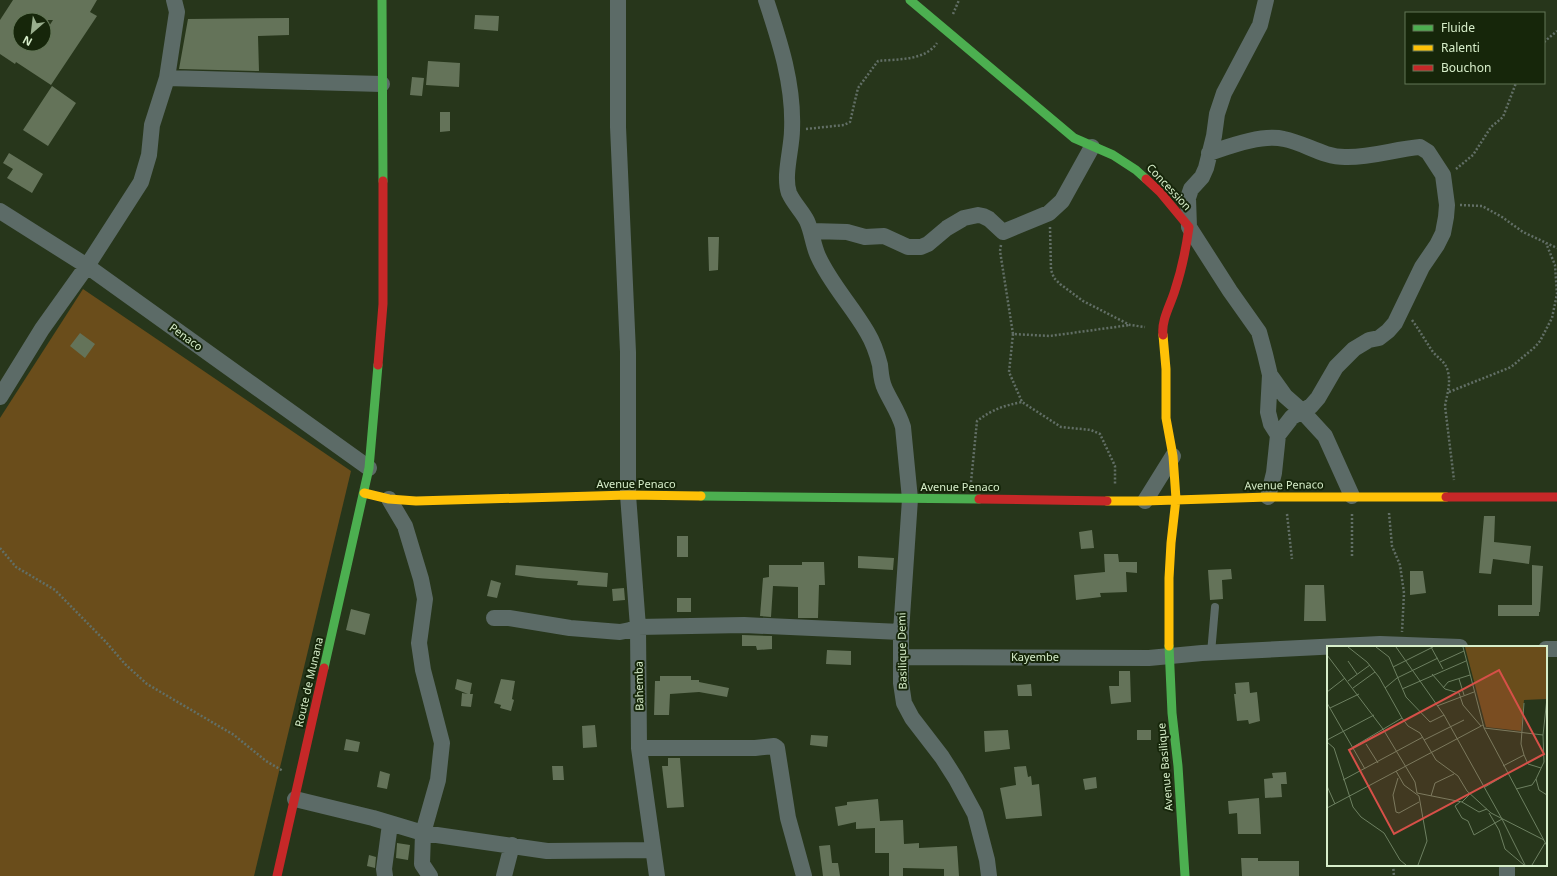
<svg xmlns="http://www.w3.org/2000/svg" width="1557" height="876" font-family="'Noto Sans',sans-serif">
	<rect width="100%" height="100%" fill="#27361b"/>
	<path fill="#6a4d1b" d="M83,289l268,182 -97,405h-254v-458z"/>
	<path fill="#647359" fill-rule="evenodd" d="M13,0h84l-7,12 7,4 -46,69 -35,-23 -1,2 -15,-10v-34zM20,20h33l-9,14v10h-24z
		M475,15l24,1 -1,15 -24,-2z
		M289,18v17l-31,1 1,35 -80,-2 9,-50z
		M428,61l32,2 -1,24 -33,-2z
		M412,77l12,1 -2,18 -12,-1z
		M52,86l24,17 -28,43 -25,-16z
		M440,112h10v19l-10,1z
		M9,153l34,21 -11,19 -25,-15 6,-9 -10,-6z
		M708,237h11l-1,33 -9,1z
		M80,333l15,11 -10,14 -15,-12z
		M1484,516h11l-1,26 37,4 -2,18 -36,-5 -2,15 -12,-1z
		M1092,530l2,18 -13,1 -2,-17z
		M677,536h11v21h-11z
		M1104,554h14l1,8h18v11l-11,-1 1,20 -27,1 1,4 -25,3 -2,-25 31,-3z
		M858,556l36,2 -1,12 -35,-2z
		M802,562h22l1,23h-6l-1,33h-20v-31l-25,-1 -2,31 -11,-1 3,-38 6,-1v-12h33z
		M516,565l92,8 -1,14 -30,-2 1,-4 -41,-3 -22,-3z
		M1532,565l11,1 -3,46h-1v4h-41v-11h34z
		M1231,569l1,10 -10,1 1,19 -13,1 -2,-30z
		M1410,571h13l3,22 -16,2z
		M491,580l10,3 -4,15 -10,-2z
		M1305,585h19l2,36h-22z
		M624,588l1,12 -12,1 -1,-12z
		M677,598h14v14h-14z
		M351,609l19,5 -5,21 -19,-5z
		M742,635l30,1v13l-15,1 -1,-4h-14z
		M827,650l24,1v14l-25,-1z
		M1119,671h11l1,31 -20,2 -2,-18h10z
		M660,676h31v4h8v2l30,6 -2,9 -28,-5 -29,2 -1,21h-15l1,-34h5z
		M457,679l15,4 -2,11h3l-2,13 -10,-1 1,-13 6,1 -13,-5z
		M501,679l14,2 -3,18 2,1 -3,11 -11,-3 1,-3 -7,-2z
		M1249,682l1,11 7,-1 3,29 -11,3 -1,-4 -11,1 -3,-27h2l-1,-11z
		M1031,684l1,12h-14l-1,-11z
		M595,725l2,22 -14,1 -1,-22z
		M1008,730l2,19 -25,3 -1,-21z
		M1137,730h14v10h-14z
		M811,735l17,1 -1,11 -17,-2z
		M346,739l14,3 -2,10 -14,-2z
		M668,758h12l4,49 -17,1 -5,-42h6z
		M552,766h11l1,14h-11z
		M1026,766l2,11 3,-1 1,9 7,-1 3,32 -36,3 -6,-31 16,-3 -2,-18z
		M380,771l10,3 -3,15 -10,-2z
		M1286,772l1,12h-6l1,13 -17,1 -1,-19 9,-1 -1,-5z
		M1096,777l1,11 -12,2 -2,-11z
		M1259,798l2,36h-23l-1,-21 -8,1 -1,-13z
		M878,799l2,22 23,-1 1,24 15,-1v5l38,-2 2,30h-15v-7l-41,-1v8h-14v-23h-14v-25l-19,1v-7l-18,4 -3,-19 12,-2v-3z
		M397,843l13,2 -2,15 -12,-2z
		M830,845l2,18h6l2,13h-17l-4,-30z
		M369,855l7,2 -1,11 -8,-2z
		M1241,858h17v3h41v15h-57z"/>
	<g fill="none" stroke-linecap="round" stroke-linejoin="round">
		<path stroke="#626f66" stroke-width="2.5" stroke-dasharray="2 2" stroke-linecap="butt" d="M953,14l6,-14
			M1544,42l13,-11
			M806,129l38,-4 6,-3 8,-34 20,-27c19,-2 47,0 59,-18
			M1456,169l17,-14 18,-28 12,-10 13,-34
			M1460,205l22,1 20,11 21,15 34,16
			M1050,227l1,43 3,8 6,6 23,17 47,24 15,2
			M1001,245l-1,6 13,83 37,2 80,-11
			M1412,320c8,11 14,22 21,32 6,7 13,10 15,20 3,12 -1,22 -3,34l9,74
			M1013,334l-4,38 13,30 39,25 30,3 9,4 15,32v19
			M1449,392l62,-25 24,-20 5,-6 12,-23 5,-24 -2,-29 -9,-22
			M971,482l6,-61c16,-12 26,-15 45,-19
			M1389,513l3,33 8,19 4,28 -2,39
			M1287,514l5,45
			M1352,514v44
			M0,548l16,19 39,23 50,51 20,23 22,20 87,51 32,26 17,10
			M1393,865l1,11"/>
		<path stroke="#5c6b67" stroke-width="8" d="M1211,653l4,-46"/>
		<path stroke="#5c6b67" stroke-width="16" d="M618,0v127l10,225v143l10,132 1,121 18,128
			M766,0c14,42 28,85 26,130 0,18 -9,46 -3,63 5,11 13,18 18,28 5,11 6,24 11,35 12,27 34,50 49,76 6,10 10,21 13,33 1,8 1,16 5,24 6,13 14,24 18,38l7,72 -9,133v51l3,20 8,15 30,39 14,22 19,35 12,46 2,16
			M1266,0l-6,25 -36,68 -7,21 -3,22 -8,32 -4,9 -11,12 -3,9 1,29 41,64 29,41 6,22 5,21 -2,37 3,12 7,11 -4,38 -6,24
			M167,78l10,-66 -3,-12
			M1209,153c21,-7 53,-19 75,-14 21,4 39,18 61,18 25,1 50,-8 75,-10l8,5 15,23 4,30 -1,12 -3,16 -6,12 -15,22 -27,56 -7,8 -9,7 -10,2 -15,9 -18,18 -18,31 -7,8 -19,11 -14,18
			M0,211l87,55 282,202
			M812,231l35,1 18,5 19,-1 24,11h13l7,-3 19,-16 17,-10 14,-3 5,1 6,3 14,13 46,-19 13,-12 30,-54
			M1270,375l15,21 17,15 23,25 27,60
			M0,397l42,-68 45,-63 54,-84 8,-27 3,-30 15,-47 215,6
			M389,499l16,27 16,53 4,20 -6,44 4,27 19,73 -4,37 -15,53 -1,31 8,12
			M1145,501l28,-45
			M494,618h15l61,10 50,4 10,-2 8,-3 106,-2 157,7
			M1546,649h11
			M901,657l248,1 53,-5 178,-9 80,3
			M639,748h116l19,-2 3,2 11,70 16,58
			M295,799l78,19 50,15 124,18 106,-1
			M385,876l-1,-7 6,-45
			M504,876l8,-31
			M1507,876v-11"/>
		<path stroke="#4caf50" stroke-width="9" d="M382,0l1,181
			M910,0l164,138 39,17 23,15 10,9
			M701,496l278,3
			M1169,646l3,67 6,53 7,110
			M324,668l45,-200 9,-103"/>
		<path stroke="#ffc107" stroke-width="9" d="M1163,335l3,34v49l7,38 3,43 -5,44 -2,35v68
			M364,493l25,6 27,2 212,-6 73,1
			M1107,501h38l123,-4h178"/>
		<path stroke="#c62828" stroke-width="9" d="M1146,179l14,13 29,35c-3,22 -7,42 -14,63 -4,14 -14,30 -12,45
			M378,365l5,-61v-123
			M1446,497h111
			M979,499l128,2
			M277,876l47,-208"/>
	</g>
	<g text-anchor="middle" stroke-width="4" stroke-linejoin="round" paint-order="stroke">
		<g font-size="11" fill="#d7eeca" stroke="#16260a">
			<text transform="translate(1169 187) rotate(47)" y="4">Concession</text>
			<text transform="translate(186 337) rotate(36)" y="4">Penaco</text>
			<text x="636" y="488">Avenue Penaco</text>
			<text transform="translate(1284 485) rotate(-1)" y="4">Avenue Penaco</text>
			<text x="960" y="491">Avenue Penaco</text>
			<text transform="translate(902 651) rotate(-91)" y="4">Basilique Demi</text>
			<text x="1035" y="661">Kayembe</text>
			<text transform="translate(309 682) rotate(-77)" y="4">Route de Munana</text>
			<text transform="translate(639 686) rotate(-91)" y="4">Bahemba</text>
			<text transform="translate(1165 767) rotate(-95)" y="4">Avenue Basilique</text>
		</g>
	</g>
	<g transform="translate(1327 646)">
		<rect width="220" height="220" fill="#27361b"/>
		<path d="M138,1h82l-1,52 -22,1 -3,31 -35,-4z" fill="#6a4d1b"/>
		<path fill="none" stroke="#6d8061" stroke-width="1" d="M21,1l19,15 12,15 23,41 6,8 12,7 16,27 22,16 9,15 24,22 53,27M49,1l13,10 17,40 24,25 14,-7M69,1l48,68 58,104 -28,16 -6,-14 -6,-3 -7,-12 5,-4M104,1l12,22M136,1l21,81 63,118M0,9l56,74 32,53 2,11 45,9 8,-8M21,15l9,13M113,16l24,-11M66,21l40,-20M105,28l13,15 14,4 4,12 18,21M132,33l5,16M21,35l22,-16M26,42l22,-16M58,42l12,-10 41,-20M116,42l5,-6 22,-7M75,43l64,-28M0,46l18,-14M0,57l38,66M110,60l37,-14M3,62l29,-14M157,82l59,7 4,-37M0,94l47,-25M97,94l40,-20M0,96l7,6 19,59 8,10 23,16 16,27 6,5M39,98l12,19M26,101l49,-29M197,109l4,9 13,4M176,120l21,-11 -3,-11 3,-41M69,125l8,14 15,11 8,45 -9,24M71,132l-5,17 3,17 3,1 20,-11M209,133l3,11 8,5M16,134l80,-43M0,140l8,18M158,141l22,-13M189,143l16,-4 4,-6 8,-17 -1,-27M104,150l4,-13 19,-9M135,156l17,10 8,-3M0,162l156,-83M162,167l10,17 6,19 19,16M175,173l23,46M205,219l13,-22"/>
		<path fill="#d65048" fill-opacity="0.15" stroke="#d65048" stroke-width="2" d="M172,24l45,84 -150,80 -45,-84z"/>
		<rect width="220" height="220" fill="none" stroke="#d7eeca" stroke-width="2"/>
	</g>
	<rect x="1405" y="12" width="140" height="72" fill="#16260a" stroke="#637657"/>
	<rect x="1413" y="25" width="20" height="6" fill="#4caf50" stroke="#637657"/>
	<text x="1441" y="32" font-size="12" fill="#d7eeca">Fluide</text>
	<rect x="1413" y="45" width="20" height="6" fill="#ffc107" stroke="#637657"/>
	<text x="1441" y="52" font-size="12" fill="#d7eeca">Ralenti</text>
	<rect x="1413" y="65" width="20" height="6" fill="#c62828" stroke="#637657"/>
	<text x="1441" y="72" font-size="12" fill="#d7eeca">Bouchon</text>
	<g transform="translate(32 32) rotate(208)"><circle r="19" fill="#16260a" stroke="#637657"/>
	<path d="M0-3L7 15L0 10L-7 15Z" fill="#99ae8d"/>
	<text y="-6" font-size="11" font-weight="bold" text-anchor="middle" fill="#d7eeca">N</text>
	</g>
</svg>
